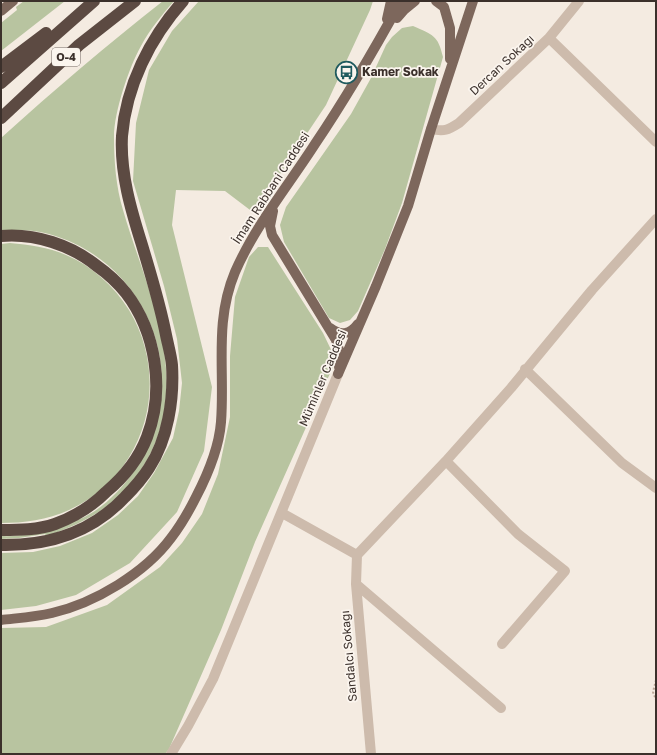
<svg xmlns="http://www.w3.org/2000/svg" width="657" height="755" font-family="'Golos Text',sans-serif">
	<rect width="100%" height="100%" fill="#f4ebe1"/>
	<path fill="#b8c4a0" d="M24,1h41l-64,50v-28l16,-13 -1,-3z
		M163,1h11c-12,14 -24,28 -33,45 -12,21 -27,66 -27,91 0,24 2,50 9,73 24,82 70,168 24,250 -24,42 -56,61 -101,76l-1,-2 -26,4 -18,1v-3c21,1 39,-4 59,-11 7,-2 14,-4 20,-6 21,-9 39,-27 52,-45 64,-87 21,-211 -83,-240 -16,-5 -32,-4 -48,-4v-92c53,-48 106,-93 162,-137z
		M199,1h174l-3,9 -44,95 -72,108 -29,-22 -49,-1 -4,35 40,162 -8,64 -27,61 -47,51 -54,32 -40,11 -35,4v-57l32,-1 27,-6 32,-13 26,-18 20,-19 16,-23 19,-35 6,-27 3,-28 -5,-44 -13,-53 -31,-105 3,-58 13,-53 23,-39z
		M413,26c20,9 25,9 30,31l-41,146 -17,46 -27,62 -8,9 -10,3 -11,-5 -45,-76 -4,-17 6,-18 65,-93 20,-36 15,-33 6,-8 10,-9z
		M10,243c19,2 38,4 56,12 26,11 48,31 63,55 43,71 17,165 -60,200 -22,10 -45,13 -68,13v-279z
		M258,247h10l55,86 13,27 -81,182 -34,88 -52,119 -4,5h-164v-126l45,-1 61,-22 53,-38 22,-24 20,-29 16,-40 12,-57v-61l5,-59 14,-40z"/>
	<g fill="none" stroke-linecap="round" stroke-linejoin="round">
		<path stroke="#b9a596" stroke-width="2" stroke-dasharray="2 2" stroke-linecap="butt" d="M656,680l-3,12 3,8"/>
		<path stroke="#cdbbac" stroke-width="10" d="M549,38l107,104
			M431,129c13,3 17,1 28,-6l90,-85 30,-37
			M525,369l97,94 34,25
			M446,461l72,73 47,37 -63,73
			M282,513l75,42 89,-94 65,-73 81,-98 64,-71
			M357,555l-1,29 15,170
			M356,584l145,124
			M171,754l17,-28 25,-47 125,-305"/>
		<path stroke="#7d675c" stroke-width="10" d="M436,1l8,6 6,21v31
			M1,11l12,-10
			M397,18l7,-8 11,-9
			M387,19l4,-18
			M273,211l-3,15 2,9 64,105 3,10v17
			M330,328c10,8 20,7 28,-4
			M338,374l38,-88 32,-80 23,-77 42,-128
			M1,620c17,-2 34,-3 51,-7 43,-10 93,-40 119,-75 10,-13 18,-27 25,-41 12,-23 23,-49 25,-75 4,-52 -7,-100 14,-150 20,-46 53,-86 80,-128 31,-46 59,-94 86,-143"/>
		<path stroke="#5c4a42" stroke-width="12" d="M1,67l45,-34
			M1,83l93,-82
			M1,118l78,-73 56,-44
			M1,236c34,-3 70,9 96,30 10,7 21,17 29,27 30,39 39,97 21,144 -8,21 -23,40 -41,55 -14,14 -32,25 -51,32 -17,6 -36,6 -54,6
			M1,545c48,1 91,-13 124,-48 9,-9 17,-18 24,-29 19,-29 25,-69 23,-103 -1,-10 -4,-20 -6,-30 -6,-31 -15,-60 -24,-90 -11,-35 -22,-72 -20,-109 4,-50 28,-98 61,-135"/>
	</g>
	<defs>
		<symbol id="bus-ring" viewBox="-11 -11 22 22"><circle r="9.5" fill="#fbf5ee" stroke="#1f5a5e" stroke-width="1.5"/><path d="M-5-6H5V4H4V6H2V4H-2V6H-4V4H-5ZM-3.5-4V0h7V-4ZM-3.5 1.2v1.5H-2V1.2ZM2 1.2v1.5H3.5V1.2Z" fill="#1f5a5e"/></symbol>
	</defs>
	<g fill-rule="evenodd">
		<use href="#bus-ring" x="334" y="60" width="25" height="25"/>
	</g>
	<g text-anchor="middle" stroke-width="3.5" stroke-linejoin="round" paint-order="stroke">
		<rect fill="#fbf5ee" stroke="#756b66" stroke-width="1" x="52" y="48" width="28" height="18" rx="3"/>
		<g font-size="11" font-weight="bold" fill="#3b302b">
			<text x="66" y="61">O-4</text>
		</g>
		<g font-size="12" fill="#3b302b" stroke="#fbf5ee">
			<text transform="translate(502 65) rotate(-43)" y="4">Dercan Sokağı</text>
			<text transform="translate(271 188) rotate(-57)" y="4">İmam Rabbani Caddesi</text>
			<text transform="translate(323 378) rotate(-67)" y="4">Müminler Caddesi</text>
			<text transform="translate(349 656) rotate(-95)" y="4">Sandalcı Sokağı</text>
		</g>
		<g font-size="12" font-weight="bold" fill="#3b302b" stroke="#fbf5ee" text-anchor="start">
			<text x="362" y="76">Kamer Sokak</text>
		</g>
	</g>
	<rect width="657" height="755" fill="none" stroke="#3b302b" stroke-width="4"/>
</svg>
